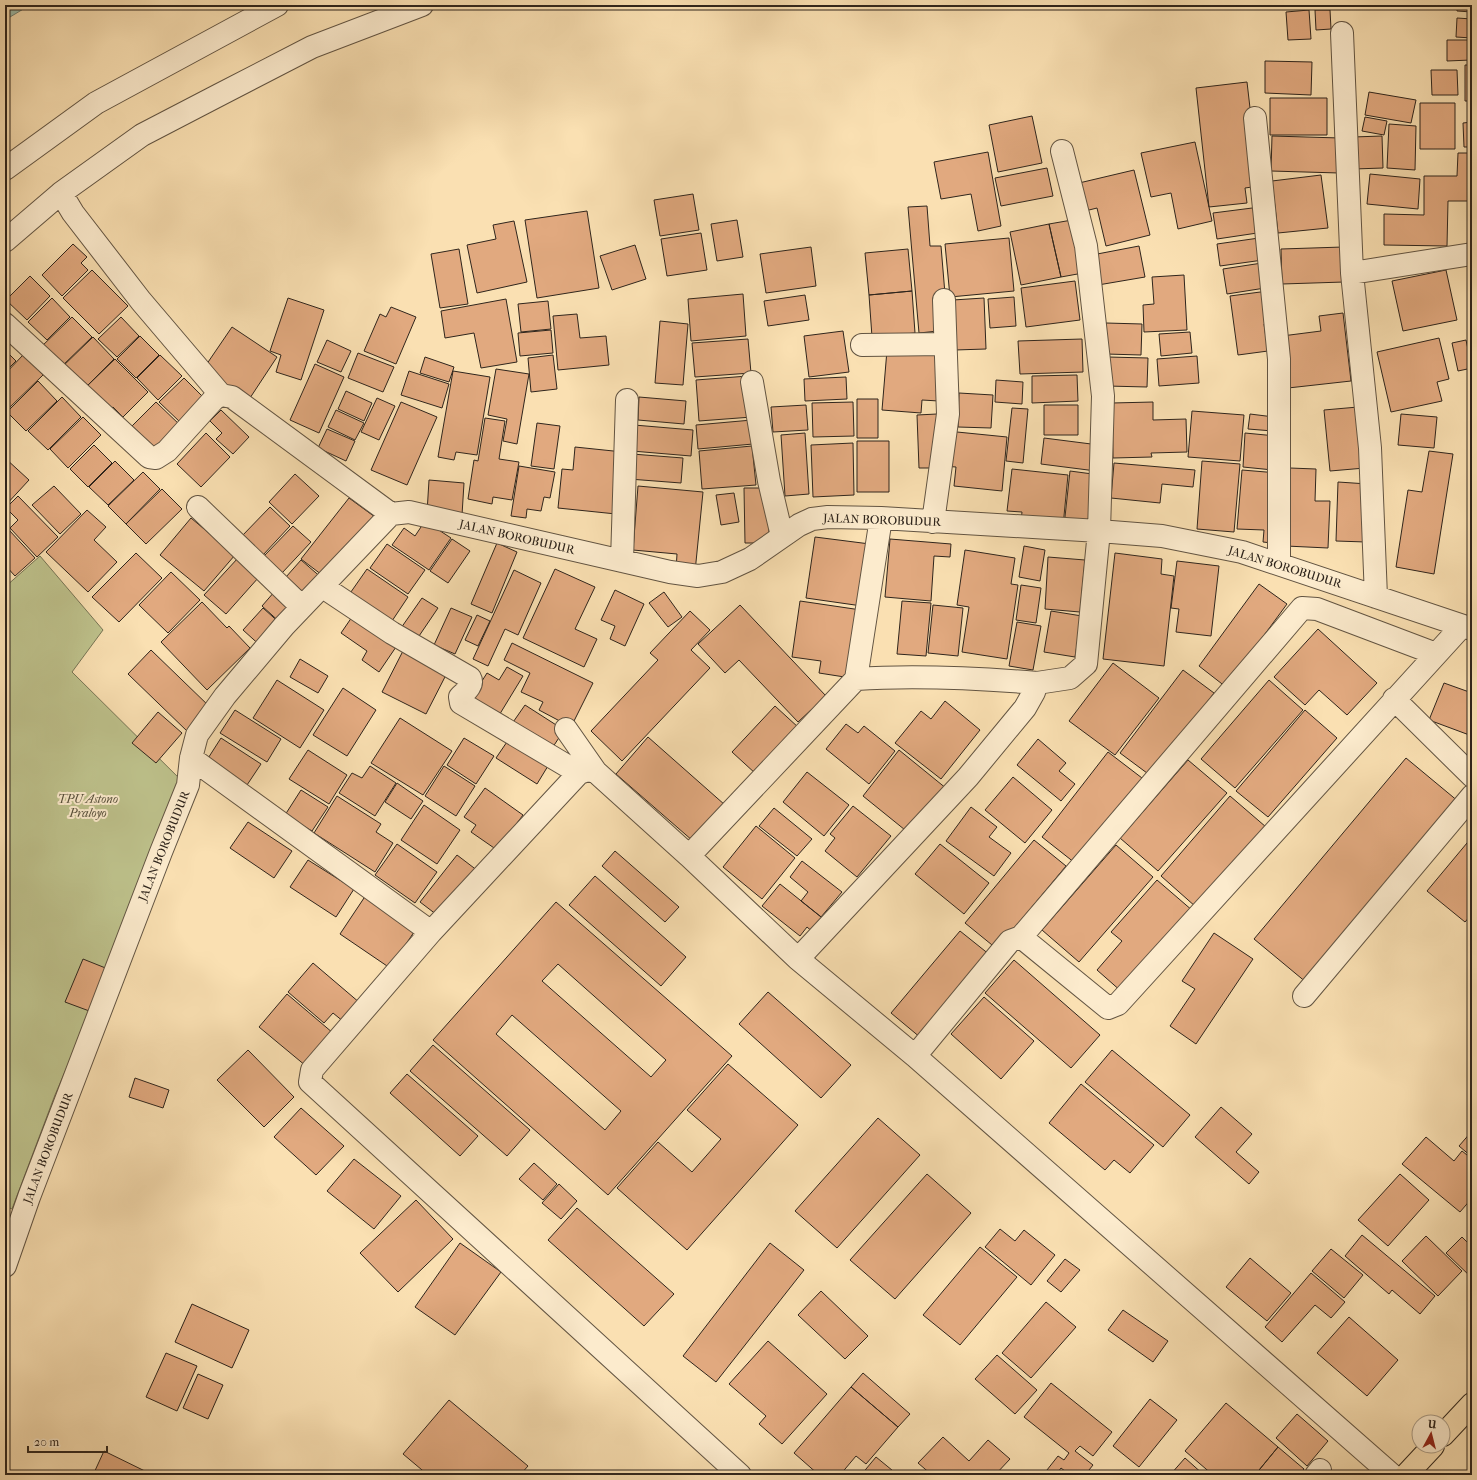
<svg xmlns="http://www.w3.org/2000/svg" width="1477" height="1480" font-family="'IM FELL French Canon',serif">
	<rect width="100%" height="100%" fill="#fae0b2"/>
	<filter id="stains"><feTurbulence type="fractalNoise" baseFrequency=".005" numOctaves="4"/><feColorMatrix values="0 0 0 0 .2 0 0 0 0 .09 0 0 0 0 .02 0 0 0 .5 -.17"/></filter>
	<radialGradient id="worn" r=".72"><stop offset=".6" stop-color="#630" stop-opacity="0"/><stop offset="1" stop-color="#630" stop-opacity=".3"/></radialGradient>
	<path fill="#bec28c" stroke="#767454" d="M40,556l63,74 -31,42 115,114 -132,309 -43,114 -7,-3v-619z"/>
	<path fill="#9ebdab" stroke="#728072" d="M5,5h25l-25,15z"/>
	<path fill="#e1a97f" stroke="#2f251c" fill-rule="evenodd" d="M1457,5h15v7l-15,-1z
		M1309,10l2,29 -23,1 -2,-28z
		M1315,10h15l1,19 -15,1z
		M1457,18l15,1v19l-16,-1z
		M1447,40h24v20l-24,1z
		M1265,61l47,1 -1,33 -46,-2z
		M1465,65h7v36h-7z
		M1431,70h26l1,25h-26z
		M1247,82l12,104 -14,2 2,15 -38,4 -13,-119z
		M1369,92l47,8 -5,23 -46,-8z
		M1270,98h57v37h-57z
		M1420,103h35v46h-35z
		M1032,116l10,47 -44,9 -9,-47z
		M1365,117l22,4 -3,14 -22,-4z
		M1472,122v25h-8l-1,-24z
		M1389,124l27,2 -1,44 -28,-2z
		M1272,136l68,2 -1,35 -68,-2z
		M1382,136l1,32 -29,1 -1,-32z
		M1195,142l17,79 -34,8 -7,-36 -20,4 -10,-44z
		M988,152l13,74 -23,5 -7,-37 -30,5 -7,-37z
		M1458,153h14v48h-24l-1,45 -63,-1v-31l40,1v-39h33z
		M1047,168l6,28 -52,10 -6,-28z
		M1134,170l16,65 -44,11 -9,-38 -12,3 -6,-28z
		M1370,174l50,5 -2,30 -51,-5z
		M1321,175l7,53 -50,5 -6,-52z
		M693,194l6,36 -39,6 -6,-36z
		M927,206l3,40h11l7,84 -29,3 -11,-126z
		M1260,207l4,25 -47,7 -4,-26z
		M587,211l12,77 -62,10 -12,-78z
		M737,220l6,37 -26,4 -6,-37z
		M1072,220l11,53 -22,4 -12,-53z
		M514,221l13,61 -50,11 -10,-48 29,-6 -3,-14z
		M1049,224l12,53 -40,8 -11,-53z
		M701,233l6,37 -40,6 -6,-37z
		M1009,238l5,53 -64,6 -5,-53z
		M1259,238l4,22 -43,6 -3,-22z
		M73,244l14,13 -6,6 7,7 -26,26 -20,-21z
		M635,245l11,34 -34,11 -12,-34z
		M1139,246l6,31 -47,8 -6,-30z
		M811,247l5,39 -50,7 -6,-39z
		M1343,247l1,35 -62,2 -1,-35z
		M459,249l9,55 -28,4 -9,-54z
		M908,249l4,42 -43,4 -4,-42z
		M1262,263l3,25 -38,6 -4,-25z
		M92,270l36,36 -29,28 -36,-36z
		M1446,270l11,50 -54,11 -11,-50z
		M1184,275l3,55 -43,2 -1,-27 11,-1 -2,-27z
		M30,276l20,20 -23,24 -21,-20z
		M1075,281l5,39 -54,7 -5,-39z
		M912,291l3,42 -43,4 -3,-42z
		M1268,291l4,32 -8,1 4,27 -30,4 -8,-59z
		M743,294l3,42 -55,5 -3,-42z
		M805,295l4,25 -41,6 -4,-25z
		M1014,297l2,29 -26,2 -2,-29z
		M52,298l18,19 -23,23 -19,-18z
		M288,298l36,12 -23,70 -25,-8 5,-17 -11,-4z
		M984,298l2,51 -31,1 -2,-50z
		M506,299l11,63 -36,6 -7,-35 -29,5 -4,-27z
		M548,301l3,28 -30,3 -3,-28z
		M391,307l25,10 -20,47 -32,-13 16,-37 6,3z
		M1343,313l8,68 -63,7 -6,-52 39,-5 -2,-15z
		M577,314l3,24 26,-2 3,29 -51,5 -5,-54z
		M72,317l20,20 -32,31 -20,-20z
		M121,317l18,19 -22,21 -19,-18z
		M660,321l28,3 -5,61 -28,-2z
		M1106,323l36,1 -1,31 -35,-1z
		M232,327l45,30 -29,44 -46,-30z
		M551,330l2,23 -33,3 -2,-23z
		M843,331l6,41 -40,5 -5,-41z
		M1190,332l2,21 -31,3 -2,-22z
		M140,336l19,19 -23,23 -19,-19z
		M93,337l21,22 -32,32 -22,-22z
		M1439,338l10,41 -12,3 5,19 -51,11 -14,-60z
		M748,339l3,34 -56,4 -3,-34z
		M1082,339l1,33 -63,2 -2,-33z
		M327,340l24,11 -10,21 -24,-10z
		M1466,340l6,28 -14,3 -6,-28z
		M5,350l11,11 -11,11z
		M887,350l56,5 -4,46 -17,-1 -1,13 -39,-3z
		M358,353l36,14 -11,25 -35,-14z
		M23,355l20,20 -37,36 -1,-1v-36z
		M160,355l22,21 -24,24 -21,-22z
		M553,355l4,34 -26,3 -3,-34z
		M1197,356l2,27 -40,3 -2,-27z
		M425,357l29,10 -5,15 -29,-9z
		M1108,357l40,1 -1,29 -40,-1z
		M115,359l33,33 -25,25 -10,-10 -6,5 -23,-23z
		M315,364l29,13 -25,56 -29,-13z
		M496,369l33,5 -12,70 -14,-3 4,-22 -19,-4z
		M409,371l40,13 -7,24 -41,-13z
		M453,371l37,6 -13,78 -21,-3 -2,8 -16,-3z
		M1077,375l1,26 -46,2v-27z
		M748,376l4,41 -53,4 -3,-41z
		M846,377l1,22 -42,2 -1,-22z
		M184,378l21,21 -24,24 -22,-21z
		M996,380l27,2 -1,22 -27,-2z
		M38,381l19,20 -31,30 -19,-19z
		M346,391l26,12 -8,18 -26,-12z
		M1471,392h1v33h-4z
		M959,393l34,2 -2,33 -33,-1z
		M62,397l19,20 -33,33 -20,-19z
		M639,397l47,4 -2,23 -46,-4z
		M377,398l18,8 -16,34 -18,-8z
		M857,399h21v39h-21z
		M156,402l25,24 -24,24 -25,-24z
		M401,402l36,15 -30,68 -36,-15z
		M853,402l1,34 -41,1 -1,-34z
		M1153,402v18l33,-1 1,33 -36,1 1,4 -39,1 -1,-55z
		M806,405l2,25 -35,2 -2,-25z
		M1044,405h34v30h-34z
		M1358,407l7,61 -35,3 -6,-61z
		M1012,408l16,1 -5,54 -17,-2z
		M221,410l28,27 -16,17 -17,-15 6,-6 -12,-12z
		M336,410l28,13 -9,17 -27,-13z
		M1192,411l52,4 -4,46 -52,-4z
		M937,414l2,54h-20l-2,-53z
		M1250,414l24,3 -1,14 -25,-2z
		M1401,414l36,3 -3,31 -36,-3z
		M83,417l18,18 -33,33 -18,-19z
		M485,418l20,3 -6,38 20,3 -7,38 -19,-3 -1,7 -24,-5 6,-39 4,1z
		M752,420l1,24 -55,5 -2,-24z
		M537,423l23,3 -6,43 -23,-3z
		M634,425l59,5 -2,26 -59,-5z
		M327,429l28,12 -9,20 -28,-13z
		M947,431l60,6 -5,54 -48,-5 2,-19 -13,-1z
		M206,433l24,24 -29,30 -24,-23z
		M805,433l4,61 -24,2 -4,-61z
		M1245,433l31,3 -3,34 -30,-3z
		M1044,438l55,7 -3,26 -55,-7z
		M857,441h32v51h-32z
		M853,443l1,52 -41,2 -2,-52z
		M94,445l18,18 -24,24 -18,-18z
		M752,446l4,39 -54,4 -3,-38z
		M575,447l48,5 -7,62 -58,-6 4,-39 11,1z
		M1429,451l24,3 -19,120 -38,-7 12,-77 14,2z
		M632,454l51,4 -2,25 -52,-4z
		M5,458l24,22 -24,26z
		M115,461l19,19 -26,25 -19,-18z
		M1202,461l38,3 -6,68 -37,-3z
		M1114,463l81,7 -2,17 -31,-3 -2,19 -49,-5z
		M519,466l36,6 -5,26 -6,-1 -3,14 -14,-2 -1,9 -15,-2z
		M1290,468l26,1 -1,32h15l-2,47 -42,-2z
		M1012,469l56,6 -5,51 -42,-5 1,-9 -15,-1z
		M1242,470l36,3 -6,70 -9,-1 1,-12 -27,-1z
		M1070,471l30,4 -7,54 -29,-3z
		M143,472l17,17 -34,35 -18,-18z
		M295,474l24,22 -27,28 -23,-22z
		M429,480l35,3 -2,32 -35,-2z
		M1338,482l30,2 -2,58 -30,-1z
		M54,486l27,28 -21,20 -28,-29z
		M638,486l65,6 -8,80 -19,-2 1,-16 -44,-4z
		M744,488h25v55h-24z
		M162,489l20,20 -36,35 -20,-20z
		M734,493l5,29 -18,3 -5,-30z
		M18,496l40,41 -21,20 -27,-29 8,-8 -12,-12z
		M349,498l26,19 -49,61 -25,-19z
		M270,507l20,19 -27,29 -21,-19z
		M87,510l19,17 -12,13 23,22 -29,30 -42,-40z
		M191,518l44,37 -31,36 -44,-36z
		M425,521l26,17 -22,32 -37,-25 12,-17 11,8z
		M293,526l18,16 -29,31 -18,-17z
		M9,530l26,28 -20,18 -10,-11v-31z
		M815,537l55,7 -8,62 -56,-8z
		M452,539l18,12 -22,32 -18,-12z
		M890,539l61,5 -1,13 -16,-1 -3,45 -46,-4z
		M497,543l20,9 -25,61 -21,-9z
		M387,544l38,26 -17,24 -38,-26z
		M1024,546l21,4 -5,31 -21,-4z
		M965,550l50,8 -4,26 7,1 -11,74 -45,-7 7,-45 -12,-2z
		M136,553l26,25 -43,44 -27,-25z
		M1115,553l47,6 -1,15 13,2 -10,90 -61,-7z
		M1048,557l37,3 -5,52 -35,-3z
		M238,558l21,19 -33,37 -22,-19z
		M301,560l22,19 -15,17 -22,-19z
		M1177,561l42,5 -8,70 -35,-4 3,-23 -8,-1z
		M367,569l41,28 -20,30 -42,-28z
		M555,569l40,18 -20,42 22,10 -13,28 -61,-29z
		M514,570l27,13 -23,52 -13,-6 -17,37 -15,-7z
		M171,572l29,28 -32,33 -29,-28z
		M1259,584l28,20 -61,83 -27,-21z
		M1021,585l20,3 -5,35 -20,-3z
		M615,590l29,14 -19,42 -15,-7 5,-13 -14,-6z
		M275,591l21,19 -13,15 -21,-19z
		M664,592l18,25 -14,10 -19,-24z
		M422,598l16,10 -21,31 -16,-11z
		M800,601l61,9 -10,68 -32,-5 2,-12 -29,-4z
		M902,601l29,2 -5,53 -29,-2z
		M202,602l25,26 2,-2 21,22 -43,42 -46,-48z
		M740,605l86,91 -28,26 -59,-62 -14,13 -27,-29z
		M933,605l30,3 -5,48 -30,-3z
		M263,608l20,18 -20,22 -20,-18z
		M451,608l21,9 -17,37 -21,-9z
		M690,611l20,19 -19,20 19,18 -88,93 -31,-30 67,-71 -8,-7z
		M1051,611l31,5 -7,41 -31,-5z
		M477,615l13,6 -12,25 -13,-6z
		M352,617l44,30 -17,25 -17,-12 5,-9 -26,-18z
		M1017,622l24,4 -8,44 -24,-4z
		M1318,629l59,54 -30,32 -28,-25 -14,15 -31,-28z
		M512,643l81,40 -22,44 -32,-17 4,-8 -22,-10 9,-19 -26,-13z
		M404,649l44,22 -22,43 -44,-22z
		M151,650l60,58 -23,24 -60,-58z
		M300,659l28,17 -10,17 -28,-16z
		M1113,663l46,35 -44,57 -46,-34z
		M507,667l16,9 -25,41 -28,-17 17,-27 12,7z
		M1183,670l31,23 -63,83 -31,-23z
		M277,680l47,30 -24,38 -47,-30z
		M1269,680l34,30 -68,78 -34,-29z
		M1444,683l28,10v43l-43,-16z
		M343,688l33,22 -29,46 -34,-21z
		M945,701l35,29 -39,49 -46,-36 26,-32 10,8z
		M525,705l39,25 -15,23 -40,-25z
		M775,706l24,22 -43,46 -24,-22z
		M235,710l46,29 -14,23 -47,-29z
		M1305,710l32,28 -69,79 -32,-26z
		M158,712l24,21 -26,30 -24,-20z
		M400,718l52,33 -29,44 -52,-32z
		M846,724l12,9 6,-7 31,25 -26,33 -43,-35z
		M511,736l40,25 -14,23 -41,-26z
		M648,737l77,68 -32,36 -77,-67z
		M221,738l40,26 -16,24 -40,-25z
		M464,738l30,18 -18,28 -29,-19z
		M1038,739l28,24 -7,8 16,13 -14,17 -44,-36z
		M308,750l39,25 -18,29 -40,-25z
		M899,750l48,39 -37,45 -47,-38z
		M1108,752l34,26 -67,85 -33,-26z
		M1406,758l53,44 -152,181 -53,-44z
		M1188,760l39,33 -69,78 -38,-33z
		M370,766l26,17 -21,33 -36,-23 13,-20 10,5z
		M444,766l31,20 -19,30 -31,-20z
		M807,772l42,33 -25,31 -41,-34z
		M1013,777l39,33 -27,33 -40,-33z
		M397,783l26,18 -12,18 -26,-17z
		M485,788l38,27 -26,35 -26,-18 5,-7 -12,-8z
		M301,790l27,17 -16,24 -27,-16z
		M337,796l44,28 -5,8 17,11 -18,29 -61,-39z
		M1230,796l36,31 -70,80 -35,-31z
		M424,805l36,25 -23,34 -36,-24z
		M853,806l38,30 -34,41 -32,-26 10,-13 -5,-4z
		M971,807l26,20 -8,10 22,16 -17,23 -48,-35z
		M774,808l38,31 -15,17 -38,-30z
		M248,822l44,29 -18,27 -44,-30z
		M756,826l39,32 -33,41 -39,-32z
		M1472,837v77l-7,8 -38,-31z
		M1034,840l32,26 -69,83 -32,-26z
		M397,844l40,28 -22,31 -40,-28z
		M940,844l49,39 -25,31 -49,-40z
		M1116,845l37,32 -74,85 -37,-32z
		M615,851l64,56 -14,15 -63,-56z
		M457,855l21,16 -37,47 -21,-16z
		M308,860l46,29 -18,28 -46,-30z
		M802,861l40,31 -21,25 -20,-16 7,-9 -18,-15z
		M595,876l91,81 -25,29 -92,-81z
		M1157,880l36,31 -71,81 -25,-22 25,-29 -11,-9z
		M780,884l45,36 -11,13 -7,-6 -7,9 -38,-30z
		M366,895l50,34 -26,39 -50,-34z
		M556,902l176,154 -124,139 -175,-155zM558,964l108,96 -15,17 -109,-96zM512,1015l109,96 -16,19 -109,-96z
		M960,931l30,24 -69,83 -30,-25z
		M1214,933l39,26 -57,85 -26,-18 25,-37 -13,-8z
		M83,959l25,10 -16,43 -27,-10z
		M1014,960l86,75 -29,33 -86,-75z
		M313,963l47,40 -16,19 -11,-9 -9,10 -36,-31z
		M768,992l83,73 -30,33 -82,-74z
		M287,994l46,39 -27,33 -47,-39z
		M984,997l50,44 -33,38 -50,-45z
		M433,1045l97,85 -23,26 -97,-85z
		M248,1050l46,47 -30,30 -47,-47z
		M1112,1050l78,65 -27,32 -78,-65z
		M728,1064l70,61 -111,125 -70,-62 41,-46 34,30 29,-33 -34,-29z
		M407,1074l71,62 -18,20 -70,-63z
		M135,1078l34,12 -6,18 -34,-11z
		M1081,1084l73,61 -24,28 -16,-13 -9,10 -56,-47z
		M1221,1107l31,27 -16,18 23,20 -10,12 -54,-47z
		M301,1108l43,38 -28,29 -42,-38z
		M878,1118l42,37 -83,93 -42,-37z
		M1472,1131v26l-13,-11z
		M1426,1137l28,24 8,-10 10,8v39l-12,14 -58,-48z
		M354,1159l47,37 -27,33 -47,-38z
		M534,1163l23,21 -14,16 -24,-21z
		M927,1174l44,39 -76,86 -45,-39z
		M1400,1174l29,26 -41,46 -30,-26z
		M559,1184l18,17 -16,18 -19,-16z
		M416,1200l37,39 -55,53 -38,-39z
		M577,1208l97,86 -30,32 -96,-86z
		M1000,1229l15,12 9,-11 31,25 -24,30 -46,-38z
		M1362,1235l73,61 -15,18 -28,-24 -3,4 -44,-38z
		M1426,1236l36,35 -24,25 -36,-35z
		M1462,1237l10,10v31l-26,-25z
		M460,1243l41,29 -46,63 -40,-28z
		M770,1243l34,27 -88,112 -33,-26z
		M980,1247l37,30 -57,68 -37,-30z
		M1331,1249l32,26 -19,23 -32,-27z
		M1250,1258l41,35 -24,28 -41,-34z
		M1065,1259l15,11 -19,22 -14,-11z
		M1311,1273l34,29 -14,16 -16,-13 -33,37 -17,-15z
		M821,1291l47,45 -23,23 -47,-44z
		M1046,1302l30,25 -45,51 -29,-25z
		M192,1304l57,26 -17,38 -57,-26z
		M1123,1310l45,31 -15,21 -45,-32z
		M1349,1317l49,43 -31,36 -50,-43z
		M768,1341l59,53 -45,50 -23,-20 7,-8 -37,-32z
		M166,1353l31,13 -20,45 -31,-14z
		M997,1355l40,35 -22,24 -40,-35z
		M863,1373l47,41 -12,13 -47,-40z
		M198,1374l25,11 -15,34 -25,-11z
		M1051,1383l61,49 -19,24 -13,-10 -5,5 18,14 -8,10h-15l-9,-7 -5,7h-13l15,-19 6,4 5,-7 -45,-36z
		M851,1387l47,40 -32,37 -10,-8 -16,19h-21l-25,-22z
		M1150,1399l27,21 -38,47 -26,-21z
		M449,1400l79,66 -8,9h-92l-25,-21z
		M1226,1403l52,44 -23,28h-42l-28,-24z
		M1297,1414l31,27 -21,25 -31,-28z
		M943,1437l26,24 19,-21 22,19 -15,16h-63l-14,-12z
		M1278,1447l26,22 -5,6h-44z
		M104,1451l49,24h-60z
		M876,1457l22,18h-37z
		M1185,1458l19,17h-34z"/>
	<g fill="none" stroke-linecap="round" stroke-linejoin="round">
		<defs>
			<path id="minor" d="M1342,33l10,240 18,175 6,149
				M1255,118l24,241v204
				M5,169l91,-66 181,-98
				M61,193l81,-58 77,-40 93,-48 110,-42
				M5,241l56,-48 12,20 68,88 80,94 11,2 159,117
				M1352,273l120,-19
				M5,324l144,133 7,1 11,-7 47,-52 7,-4
				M862,345l83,-1
				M752,382l17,99 13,55
				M198,507l104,100
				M933,522l15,-108 -4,-114
				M622,561l5,-161
				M323,587l69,46 78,45c4,7 -5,14 -10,19l1,6 118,70
				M856,679l25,-161
				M1037,683l33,-5 16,-14 13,-133 4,-135 -17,-150 -24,-95
				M1394,699l78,77
				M566,729l30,43
				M191,758l240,174
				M689,856l167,-177c61,-4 120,-1 181,4l-3,9 -9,16 -57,69 -170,182
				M1021,937l281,-329 15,1 119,45
				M1304,996l168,-200
				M915,1056l95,-115 11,-4 87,71 10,-4 344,-378
				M5,1266l24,-69 132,-345 27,-67 3,-27 6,-23 28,-39 59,-70 107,-112 18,-2 261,60 28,4 24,-4 28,-13 49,-34 13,-6 16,-2 53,1 218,13 63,5 80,16 230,77
				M740,1475l-430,-393 2,-12 119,-138 148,-159 9,-3 8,2 93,84 109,103 117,97 477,419
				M1316,1475l4,-5"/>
			<path id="highway" d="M1443,1435l29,-31
				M1406,1475l27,-29"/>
		</defs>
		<use href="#minor" stroke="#625442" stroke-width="24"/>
		<use href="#highway" stroke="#2f251c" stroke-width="24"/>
		<use href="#minor" stroke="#fcebcd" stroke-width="22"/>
		<use href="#highway" stroke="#fae0b2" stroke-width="22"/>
	</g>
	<g text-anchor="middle" stroke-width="4" stroke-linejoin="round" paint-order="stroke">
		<g font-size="12" fill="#2f251c" stroke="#fcebcd">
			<text transform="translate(882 520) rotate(2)" y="4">JALAN BOROBUDUR</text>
			<text transform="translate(517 537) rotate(13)" y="4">JALAN BOROBUDUR</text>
			<text transform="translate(1285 567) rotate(17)" y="4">JALAN BOROBUDUR</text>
			<text transform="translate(164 846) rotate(-68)" y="4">JALAN BOROBUDUR</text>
			<text transform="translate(48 1148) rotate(-69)" y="4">JALAN BOROBUDUR</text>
		</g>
		<g font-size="12" font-style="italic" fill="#534c38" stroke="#fcebcd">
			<text x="88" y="803">TPU Astono<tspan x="88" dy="14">Praloyo</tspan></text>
		</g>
	</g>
	<rect width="1477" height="1480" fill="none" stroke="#fae0b2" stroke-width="20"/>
	<rect x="6" y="6" width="1465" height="1468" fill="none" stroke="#2f251c" stroke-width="2"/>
	<rect x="10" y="10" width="1457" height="1460" fill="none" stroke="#2f251c"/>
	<g transform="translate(1431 1434) rotate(7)"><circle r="19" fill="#fcebcd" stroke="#aa9c86"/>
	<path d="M0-3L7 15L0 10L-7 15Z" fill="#8f2418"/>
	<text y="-6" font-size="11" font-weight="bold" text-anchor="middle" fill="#2f251c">U</text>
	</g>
	<path d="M28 1446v6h79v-6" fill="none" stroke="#2f251c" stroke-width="2"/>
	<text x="34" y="1446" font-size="12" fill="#2f251c" stroke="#fcebcd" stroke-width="3" paint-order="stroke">20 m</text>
	<rect width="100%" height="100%" filter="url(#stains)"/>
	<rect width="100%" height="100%" fill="url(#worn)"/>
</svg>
